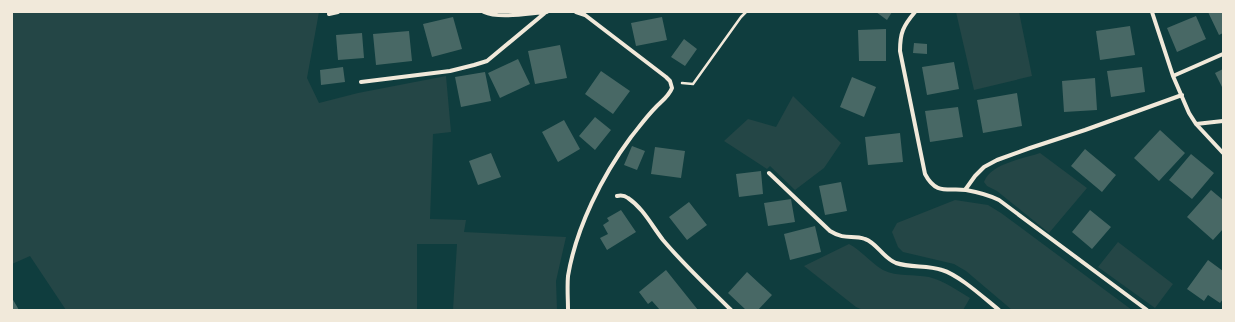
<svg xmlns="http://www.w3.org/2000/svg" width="1235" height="322" font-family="Karla,sans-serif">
	<rect width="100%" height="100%" fill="#0f3d3e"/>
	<path fill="#244646" d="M12,12h307l-12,66 12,25 39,-10 88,-17 5,56 -18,2 -3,85 36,1 -2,12 102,5 -10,44 1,29h-104l4,-66h-40v66h-351l-36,-54 -18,8z
		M956,12h63l13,64 -58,14z
		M793,96l48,47 -17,25 -29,22 -25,-24 -3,3 -43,-28 24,-22 28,8z
		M1040,153l47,35 -38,45 -52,-42 -10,-5 -3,-4c7,-19 39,-23 56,-29z
		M955,200l33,5 13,8 131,97h-120l-46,-39 -12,-7 -51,-12 -5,-5 -6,-15 5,-9z
		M1118,242l55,42 -18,24 -57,-41z
		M849,244c13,7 23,20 34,26 14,7 31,4 46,7 15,4 28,13 41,21l-7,12h-100l-7,-3 -52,-41z"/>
	<path fill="#486865" d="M876,12h16l-5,8z
		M1208,12h15v21l-4,2z
		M1196,16l10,23 -29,13 -10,-24z
		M453,17l9,32 -30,8 -9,-33z
		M662,17l5,23 -31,6 -5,-23z
		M1130,26l5,29 -35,5 -4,-29z
		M886,29v32h-27l-1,-31z
		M409,31l3,30 -36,4 -3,-31z
		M362,33l2,25 -26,2 -2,-25z
		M684,39l13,10 -12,17 -14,-9z
		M914,43l13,1v10l-14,-1z
		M560,45l7,33 -32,6 -7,-33z
		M518,59l12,25 -30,14 -12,-25z
		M954,62l5,27 -32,6 -5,-28z
		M343,67l2,15 -24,3 -1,-15z
		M1142,67l3,25 -34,5 -4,-26z
		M1223,69v20l-8,-16z
		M601,71l29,20 -17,23 -28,-20z
		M485,72l6,29 -30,6 -6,-30z
		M852,77l24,10 -12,30 -24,-10z
		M1095,78l2,32 -33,2 -2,-31z
		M1017,93l5,33 -39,7 -6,-33z
		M958,107l5,30 -33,5 -5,-31z
		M595,117l16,13 -16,20 -16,-14z
		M564,120l16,29 -22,13 -16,-30z
		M1160,130l25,23 -26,28 -25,-23z
		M900,133l3,29 -35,3 -3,-28z
		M632,146l13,5 -8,19 -13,-5z
		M655,147l30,4 -4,27 -30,-4z
		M1085,149l31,26 -14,17 -31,-26z
		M491,153l10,24 -23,8 -9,-24z
		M1191,154l23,19 -22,26 -23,-19z
		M761,171l2,23 -24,3 -3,-23z
		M841,182l6,29 -22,4 -6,-29z
		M1211,190l12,10v29l-10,11 -26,-23z
		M791,199l4,23 -27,4 -4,-23z
		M689,202l18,23 -20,15 -18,-23z
		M621,210l15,22 -29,18 -7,-12 8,-4 -5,-9 6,-4 -2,-3z
		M1090,210l21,17 -19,22 -20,-17z
		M815,226l6,26 -31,8 -6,-26z
		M1208,260l15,11v28l-3,4 -12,-8 -4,6 -17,-12z
		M666,270l32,40h-38l-8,-9 -4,3 -9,-12z
		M747,272l25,23 -14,15h-12l-18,-17z
		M12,298l7,12h-7z"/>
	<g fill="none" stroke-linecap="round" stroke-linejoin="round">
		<path stroke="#f1e9da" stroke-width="2.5" d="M682,83l11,1 48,-67 5,-5"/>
		<path stroke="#f1e9da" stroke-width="4" d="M484,12c15,7 46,1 63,0
			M915,12c-12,14 -15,21 -15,39l25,123c11,21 22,14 41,16 11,2 23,5 33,10l148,110
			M1152,12l21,64 16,37 7,11 27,29
			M329,14l9,-2
			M1173,76l50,-22
			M361,82l89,-11 24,-6 13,-4 59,-49
			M1196,124l27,-3
			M769,173l61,58c16,10 22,3 35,8 12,4 17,18 31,24 15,5 31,2 46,7 17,5 42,28 57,40
			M965,190l10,-14 9,-9 13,-7 33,-12 55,-18 97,-35
			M617,196c4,-1 7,-1 11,2 15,10 24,28 35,42 21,25 45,47 68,70
			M568,310c0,-11 -1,-23 0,-34 8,-48 34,-100 63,-139 8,-10 16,-21 25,-30 6,-6 13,-11 16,-19l-2,-7 -4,-4 -81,-62 -9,-3"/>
	</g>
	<rect width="1235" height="322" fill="none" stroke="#f1e9da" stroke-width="26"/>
</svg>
